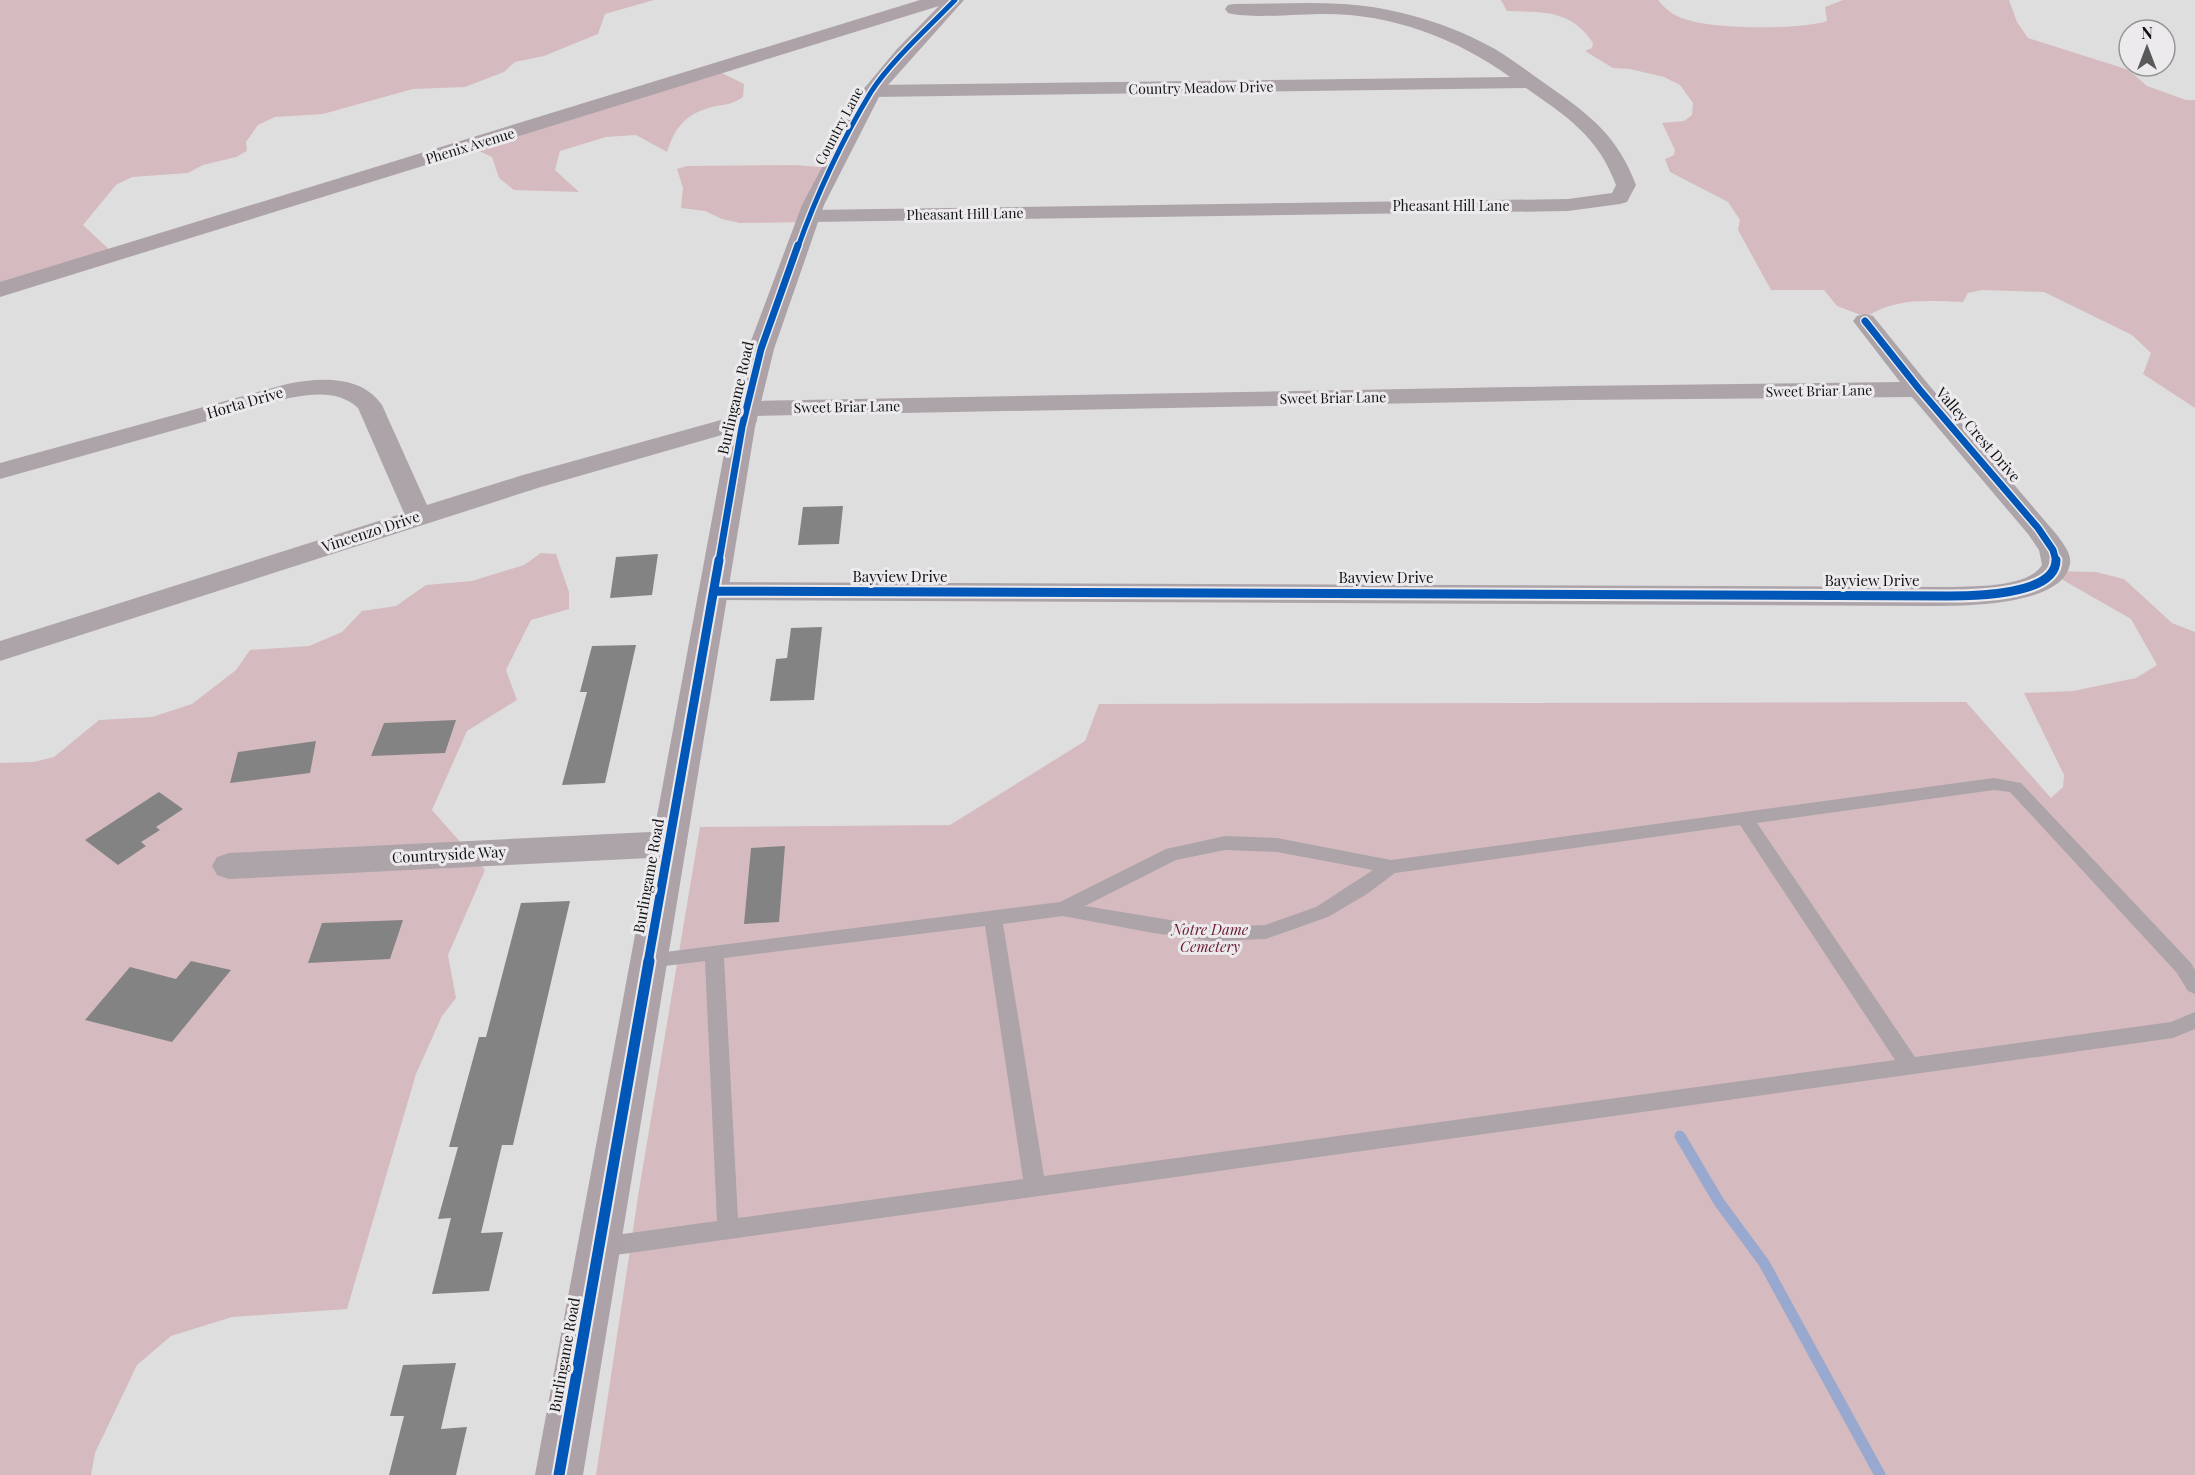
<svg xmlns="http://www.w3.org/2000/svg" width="2195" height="1475" font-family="'Playfair Display',serif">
	<rect width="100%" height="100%" fill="#dfdedf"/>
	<path fill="#d5bbbf" d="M0,0h654l-49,14 -7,20 -54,22 -29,6 -11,10 -39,15 -52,2 -90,25 -48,3 -17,8 -12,17 1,9 -11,6 -33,8 -15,8 -56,4 -16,8 -33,40 31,29 -114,36z
		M1501,0h157c9,11 16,16 30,20 27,9 112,10 139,1l-2,-14 18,-7h166l8,22 11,16 101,32 18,16 39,14h9v308l-52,-34 8,-21 -19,-18 -88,-43 -62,-2 -14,3 -5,9c-35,-1 -66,-5 -97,15l-29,-11 -13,-16h-53l-33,-60 2,-10 -12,-18 -58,-30 -5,-13 9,-4 1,-5 -13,-27 22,-2 8,-6 1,-12 -13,-18 -16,-8 -34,-8 -17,-1 -28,-17 7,-3 1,-5c-21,-33 -49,-31 -86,-32z
		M716,70l28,14 -1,13c-11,8 -19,7 -31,10 -27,7 -37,21 -45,45l-31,-17 -30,2 -46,14 -5,19 24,22 -65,-2 -15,-12 -7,-21 -24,-11z
		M796,165l35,3 -23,54 -68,1 -18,-4 -17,-8 -24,-3 2,-20 -6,-19 10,-3z
		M541,553l15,1 13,38v17l-38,11 -25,50 11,30 -50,31 -35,79 53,60 -37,85 8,43 -14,18 -26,58 -69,235 -115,8 -61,19 -34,29 -42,88 -4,22h-91v-712l33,-1 21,-5 45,-37 53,-3 40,-13 44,-34 14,-20 59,-4 33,-14 20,-21 34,-5 30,-21 46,-4 52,-16z
		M2052,571l44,1 28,7 48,44 23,9v843h-1599l43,-285 61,-363 250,-2 135,-84 14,-37 867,-2 85,96 12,-11 1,-12 -40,-82 49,-2 63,-13 21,-13 -26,-46 -77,-44z"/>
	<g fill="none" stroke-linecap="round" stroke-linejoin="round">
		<path stroke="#98a8ce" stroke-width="11" d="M1680,1136l39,66 45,61 116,212"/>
	</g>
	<path fill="#848384" d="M843,506l-4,38 -41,1 5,-38z
		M658,554l-6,41 -42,3 6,-41z
		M822,627l-8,73 -44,1 6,-42 11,-1 4,-30z
		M636,645l-31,138 -43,2 25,-93h-7l12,-46z
		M456,720l-11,33 -74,3 13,-33z
		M316,741l-6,32 -80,10 8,-31z
		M159,792l24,17 -27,18 4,3 -19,12 5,4 -28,19 -33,-25z
		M785,846l-6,76 -35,2 7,-76z
		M570,901l-57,244h-11l-21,88 22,-1 -14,59 -57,3 19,-76 -13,1 20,-72h-9l30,-110h7l35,-134z
		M403,920l-13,39 -82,4 14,-40z
		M191,961l40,9 -59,72 -87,-22 45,-53 46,12z
		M456,1363l-15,66 26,-2 -11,48h-67l15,-59h-14l13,-51z"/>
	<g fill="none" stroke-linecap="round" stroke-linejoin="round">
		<path fill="#aca4a9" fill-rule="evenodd" d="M1994,778l27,5 170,180 4,7v24l-7,-3 -11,-18 -167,-181 -16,-2 -237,33 158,234 256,-35 24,-10v17l-22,9 -1572,219 -8,-3 -3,-7 3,-7 8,-3 116,-16 -12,-260 -56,7 -7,-3 -2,-5 2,-5 418,-53 106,-53 59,-13 52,2 114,22zM1740,825l155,235 -851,116 -41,-252 60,-8 90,17 60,8 53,-2 62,-22 39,-23 28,-21zM1225,850l52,2 96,18 -57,37 -51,18 -52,2 -128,-21 91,-46zM985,926l38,253 -285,39 -14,-260z"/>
		<path fill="#aca4a9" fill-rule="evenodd" d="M1234,4c36,0 73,-2 109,0 52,3 107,20 152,45 18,11 35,24 52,36 43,30 70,50 89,100l-9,17 -7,2 -52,7 -758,11 -8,-1 -3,-5 3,-5 8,-1 758,-11 44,-6 4,-8c-18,-49 -50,-69 -90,-97l-654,9 -7,-2 -2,-4 2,-4 7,-2 638,-8c-54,-39 -118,-63 -185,-63 -28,0 -72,5 -97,-1l-3,-4 3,-4z
			M1865,314l8,2 55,68 129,151c5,7 15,19 13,29 -8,45 -118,42 -153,42l-1202,-6 -10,-2 -4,-7 4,-7 10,-2 1234,5c24,-1 79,1 93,-22l-3,-15 -11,-16 -116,-137 -339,3 -819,16 3,5 -4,5 -212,61 -541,174v-20l404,-128 -46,-105c-20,-18 -44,-14 -69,-10l-289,81v-16l287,-79c32,-6 73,-10 95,21l45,100 96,-30 216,-60 -5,-6 4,-5 9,-3 826,-15 327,-4 -47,-61 4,-5z
			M670,831l12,4 5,9 -5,9 -12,4 -441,22 -12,-4 -5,-9 5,-9 12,-4z"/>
		<path fill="#aca2a8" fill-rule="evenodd" d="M920,0h44l-83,93 -57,112 -50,144 -19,78 -172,1048h-48l194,-1048 19,-78 54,-144 60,-114 35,-42 42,-43 -939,291v-15z"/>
		<defs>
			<path id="cycleway-far3" d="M798,247c18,-51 45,-109 73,-155 20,-31 58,-65 84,-92"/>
			<path id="cycleway-far2" d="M1865,321l54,68 119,139 15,22 3,11
				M719,561l23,-134 19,-78 37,-104"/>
			<path id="cycleway-far1" d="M715,591l1234,5c25,0 107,-1 107,-36
				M648,963l71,-403"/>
			<path id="cycleway" d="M559,1475l90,-514"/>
		</defs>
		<use href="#cycleway-far3" stroke="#eceaed" stroke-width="8"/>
		<use href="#cycleway-far2" stroke="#eceaed" stroke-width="10"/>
		<use href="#cycleway-far1" stroke="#eceaed" stroke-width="13"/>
		<use href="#cycleway" stroke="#eceaed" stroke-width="15"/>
		<use href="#cycleway-far3" stroke="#0057b8" stroke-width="5"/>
		<use href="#cycleway-far2" stroke="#0057b8" stroke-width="7"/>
		<use href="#cycleway-far1" stroke="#0057b8" stroke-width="9"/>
		<use href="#cycleway" stroke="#0057b8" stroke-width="11"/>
	</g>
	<g text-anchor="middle" stroke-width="6" stroke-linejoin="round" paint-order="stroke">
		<g font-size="14" fill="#121213" stroke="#eceaed">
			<text transform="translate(1201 88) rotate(-1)" y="5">Country Meadow Drive</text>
			<text transform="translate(839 126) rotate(-62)" y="5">Country Lane</text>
			<text transform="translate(470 146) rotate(-17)" y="5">Phenix Avenue</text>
			<text x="1451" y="211">Pheasant Hill Lane</text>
			<text transform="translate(965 214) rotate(-1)" y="5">Pheasant Hill Lane</text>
			<text transform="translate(1819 391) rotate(-1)" y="5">Sweet Briar Lane</text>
			<text transform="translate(1333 398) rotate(-1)" y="5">Sweet Briar Lane</text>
			<text transform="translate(847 407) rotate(-1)" y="5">Sweet Briar Lane</text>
		</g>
		<g font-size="15" fill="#121213" stroke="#eceaed">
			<text transform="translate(736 398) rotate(-77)" y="5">Burlingame Road</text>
			<text transform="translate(245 403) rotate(-16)" y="5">Horta Drive</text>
			<text transform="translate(1978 435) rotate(49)" y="5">Valley Crest Drive</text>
			<text transform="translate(371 532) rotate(-18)" y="5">Vincenzo Drive</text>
			<text x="900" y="582">Bayview Drive</text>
			<text x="1386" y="583">Bayview Drive</text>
			<text x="1872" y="586">Bayview Drive</text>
			<text transform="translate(449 855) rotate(-3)" y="5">Countryside Way</text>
			<text transform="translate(649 876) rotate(-80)" y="5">Burlingame Road</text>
			<text transform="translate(565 1355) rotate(-80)" y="5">Burlingame Road</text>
		</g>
		<g font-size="15" font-style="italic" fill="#69182f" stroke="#eceaed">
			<text x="1210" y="935">Notre Dame<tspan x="1210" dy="17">Cemetery</tspan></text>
		</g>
	</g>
	<g transform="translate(2147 48)"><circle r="28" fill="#eceaed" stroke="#959496" stroke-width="1.5"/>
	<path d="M0-4.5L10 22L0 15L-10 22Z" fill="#5a595a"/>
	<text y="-9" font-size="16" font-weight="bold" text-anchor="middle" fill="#121213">N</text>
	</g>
</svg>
